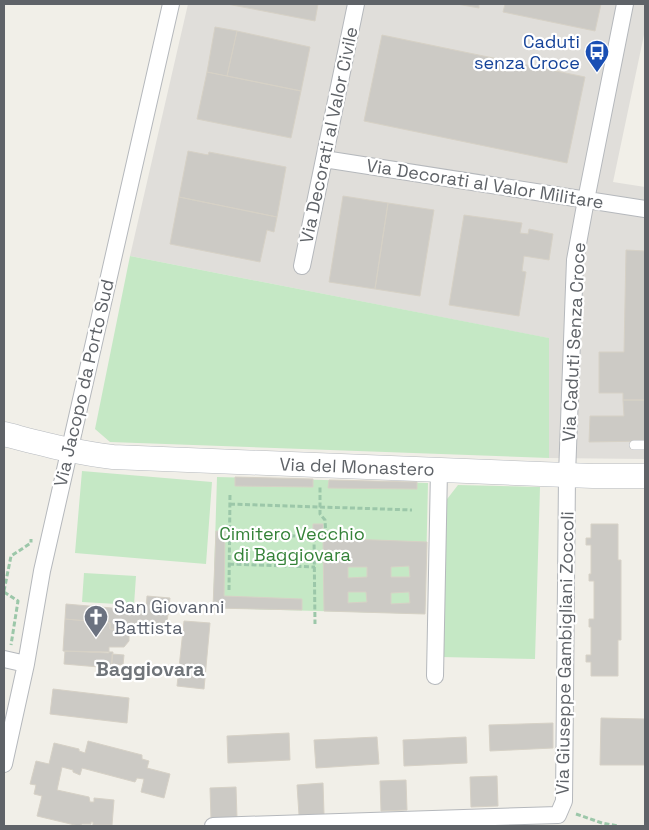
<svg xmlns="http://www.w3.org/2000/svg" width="649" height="830" font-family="'Space Grotesk',sans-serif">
	<rect width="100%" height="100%" fill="#f1efe8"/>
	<path fill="#e0deda" d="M188,4h457v26l-32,152 32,5v272l-96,-1 -1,-120 -418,-82z"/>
	<path fill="#c5e8c5" d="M130,256l419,82v120l-439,-16 -15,-13z
		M82,471l130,11 -6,82 -131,-11z
		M217,477l211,6 -3,131 -212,-6z
		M458,485l82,2 -5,172 -94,-2 3,-154z
		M84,573l52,3 -2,29 -52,-3z"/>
	<path fill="#cccac5" stroke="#d6d1c6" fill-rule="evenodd" d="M227,4h91l-3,17z
		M457,4h22v4z
		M505,4h96l-6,27 -92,-19z
		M215,27l22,4 -10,45 -20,-4z
		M237,31l73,16 -9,44 -74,-15z
		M382,35l203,42 -18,86 -203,-42z
		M207,72l94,19 -10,47 -94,-19z
		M188,151l20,4 1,-3 77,15 -9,50 -98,-20z
		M343,196l45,7 -13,86 -46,-7z
		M179,197l98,20 -3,15 -7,-2 -7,32 -90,-18z
		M388,203l46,7 -14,86 -45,-7z
		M464,215l58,8 -2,10 8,1 1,-5 24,5 -4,26 -25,-4 -2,15 4,1 -7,44 -70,-11z
		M626,250l19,1v149h-22v-7h-24v-41h25z
		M623,400h22v41l-56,1 1,-26h34z
		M235,477l78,2v8l-78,-1z
		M329,480l88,2v7l-89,-1z
		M313,524h10v12h-10z
		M591,524h27v36h3v80h-3v36h-27v-14h-5v-7h5v-28h-2v-8h5v-38h-5v-7h2v-29h-5v-7h5z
		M216,531l9,1 -1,64 78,3v11l-89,-2z
		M323,538l104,4 -2,72 -101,-3zM409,566l1,11h-19v-10zM348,567h19v10l-19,1zM348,592h18l1,10 -19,1zM409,592l1,11 -19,1v-11z
		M147,596l23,2 -1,8h3v8h-4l-2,19 -56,-4v-6l-45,-4 1,-15 80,7z
		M65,619l45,4v6l11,1 6,2 2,4v5l-5,6h-15v6l-46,-2z
		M184,621l26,2 -6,66 -27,-3z
		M65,651l48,1 -2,16 -47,-4z
		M112,654l12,1 -1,10 -11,-1z
		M53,689l76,9 -2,25 -77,-9z
		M601,718l44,1v46h-45z
		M553,723v25l-63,3 -1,-26z
		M289,733l1,27 -62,3 -1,-27z
		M377,737l2,27 -63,4 -2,-28z
		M466,737l1,26 -63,3 -1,-26z
		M88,741l54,14v4l7,2 -2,7 23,6 -6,24 -23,-6 3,-13 -7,-1 -2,4 -53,-14 -2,7 -7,-3v-2l-11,-3 -5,23 32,7 1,5h4v-4l20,2 -2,25h-19v-3h-2v2h-9l-3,2 -42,-10 5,-20 -8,-2 2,-9 -6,-1 6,-23 13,3 5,-21 25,6v2l6,2z
		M497,776l1,30 -27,1 -1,-30z
		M406,780l1,30 -26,1 -1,-30z
		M323,783l1,31 -25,1 -2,-30z
		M236,787l1,31 -26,1 -1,-31z"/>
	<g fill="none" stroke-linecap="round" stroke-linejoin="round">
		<defs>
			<path id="service" d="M634,445h11"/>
			<path id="minor" d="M324,159l321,50
				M302,266l54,-262
				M4,659l22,5
				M435,676l4,-206
				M4,764l22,-100 16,-93 129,-567
				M213,826l345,-11 6,-14 3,-326 8,-215 11,-60 39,-196"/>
			<path id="secondary" d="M4,434c36,9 72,19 109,23l480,19h52"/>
		</defs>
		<use href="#service" stroke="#b5b8bc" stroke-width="10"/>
		<use href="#minor" stroke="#b5b8bc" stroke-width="18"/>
		<use href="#secondary" stroke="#b6babf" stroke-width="25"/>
		<path stroke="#9cc7a9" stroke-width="3" stroke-dasharray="5 2.5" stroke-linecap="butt" d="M230,504l182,6
			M230,534l96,3 -1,-17 -5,-6v-29
			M314,537l1,87
			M229,564l86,3
			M229,590l1,-97
			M4,591l7,-35 20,-13v-4
			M4,592l14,9 -7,44
			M576,814l26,9 16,3"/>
		<use href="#service" stroke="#fff" stroke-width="9"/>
		<use href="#minor" stroke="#fff" stroke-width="16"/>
		<use href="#secondary" stroke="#fff" stroke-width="24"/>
	</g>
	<defs>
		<symbol id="bus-pin" viewBox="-11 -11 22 30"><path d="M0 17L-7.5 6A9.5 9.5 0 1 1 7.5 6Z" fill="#1a4fb4" stroke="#fff"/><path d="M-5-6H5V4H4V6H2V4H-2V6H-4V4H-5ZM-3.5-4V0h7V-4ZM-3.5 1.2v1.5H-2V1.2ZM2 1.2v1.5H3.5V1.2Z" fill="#fff"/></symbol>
		<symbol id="church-pin" viewBox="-11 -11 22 30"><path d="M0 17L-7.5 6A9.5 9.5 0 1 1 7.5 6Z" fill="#6b7280" stroke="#fff"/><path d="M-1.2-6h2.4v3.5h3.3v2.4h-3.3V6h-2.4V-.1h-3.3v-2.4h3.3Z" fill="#fff"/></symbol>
	</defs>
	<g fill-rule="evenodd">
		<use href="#bus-pin" x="583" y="38" width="28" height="38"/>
		<use href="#church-pin" x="82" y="603" width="28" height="38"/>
	</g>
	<g text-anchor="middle" stroke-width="4.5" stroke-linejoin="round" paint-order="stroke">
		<g font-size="18" fill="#164399" stroke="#fff" text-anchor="end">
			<text x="580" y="48">Caduti<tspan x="580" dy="21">senza Croce</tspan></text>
		</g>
		<g font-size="18" fill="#5f6368" stroke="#fff">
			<text transform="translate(329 135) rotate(-78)" y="6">Via Decorati al Valor Civile</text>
			<text transform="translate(485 184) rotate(9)" y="6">Via Decorati al Valor Militare</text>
			<text transform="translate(574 342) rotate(-87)" y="6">Via Caduti Senza Croce</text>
			<text transform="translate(84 383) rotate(-77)" y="6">Via Jacopo da Porto Sud</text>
			<text transform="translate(357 467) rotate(2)" y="6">Via del Monastero</text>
			<text transform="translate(565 653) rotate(-89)" y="6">Via Giuseppe Gambigliani Zoccoli</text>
		</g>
		<g font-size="18" fill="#348238" stroke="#fff">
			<text x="292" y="540">Cimitero Vecchio<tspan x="292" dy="21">di Baggiovara</tspan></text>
		</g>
		<g font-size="18" fill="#5b616d" stroke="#fff" text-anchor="start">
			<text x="114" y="613">San Giovanni<tspan x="114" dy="21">Battista</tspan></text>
		</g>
		<g font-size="20" font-weight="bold" fill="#70757a" stroke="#fff">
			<text x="150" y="676">Baggiovara</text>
		</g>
	</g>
	<rect width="649" height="830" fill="none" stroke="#5f6368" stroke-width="10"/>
</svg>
